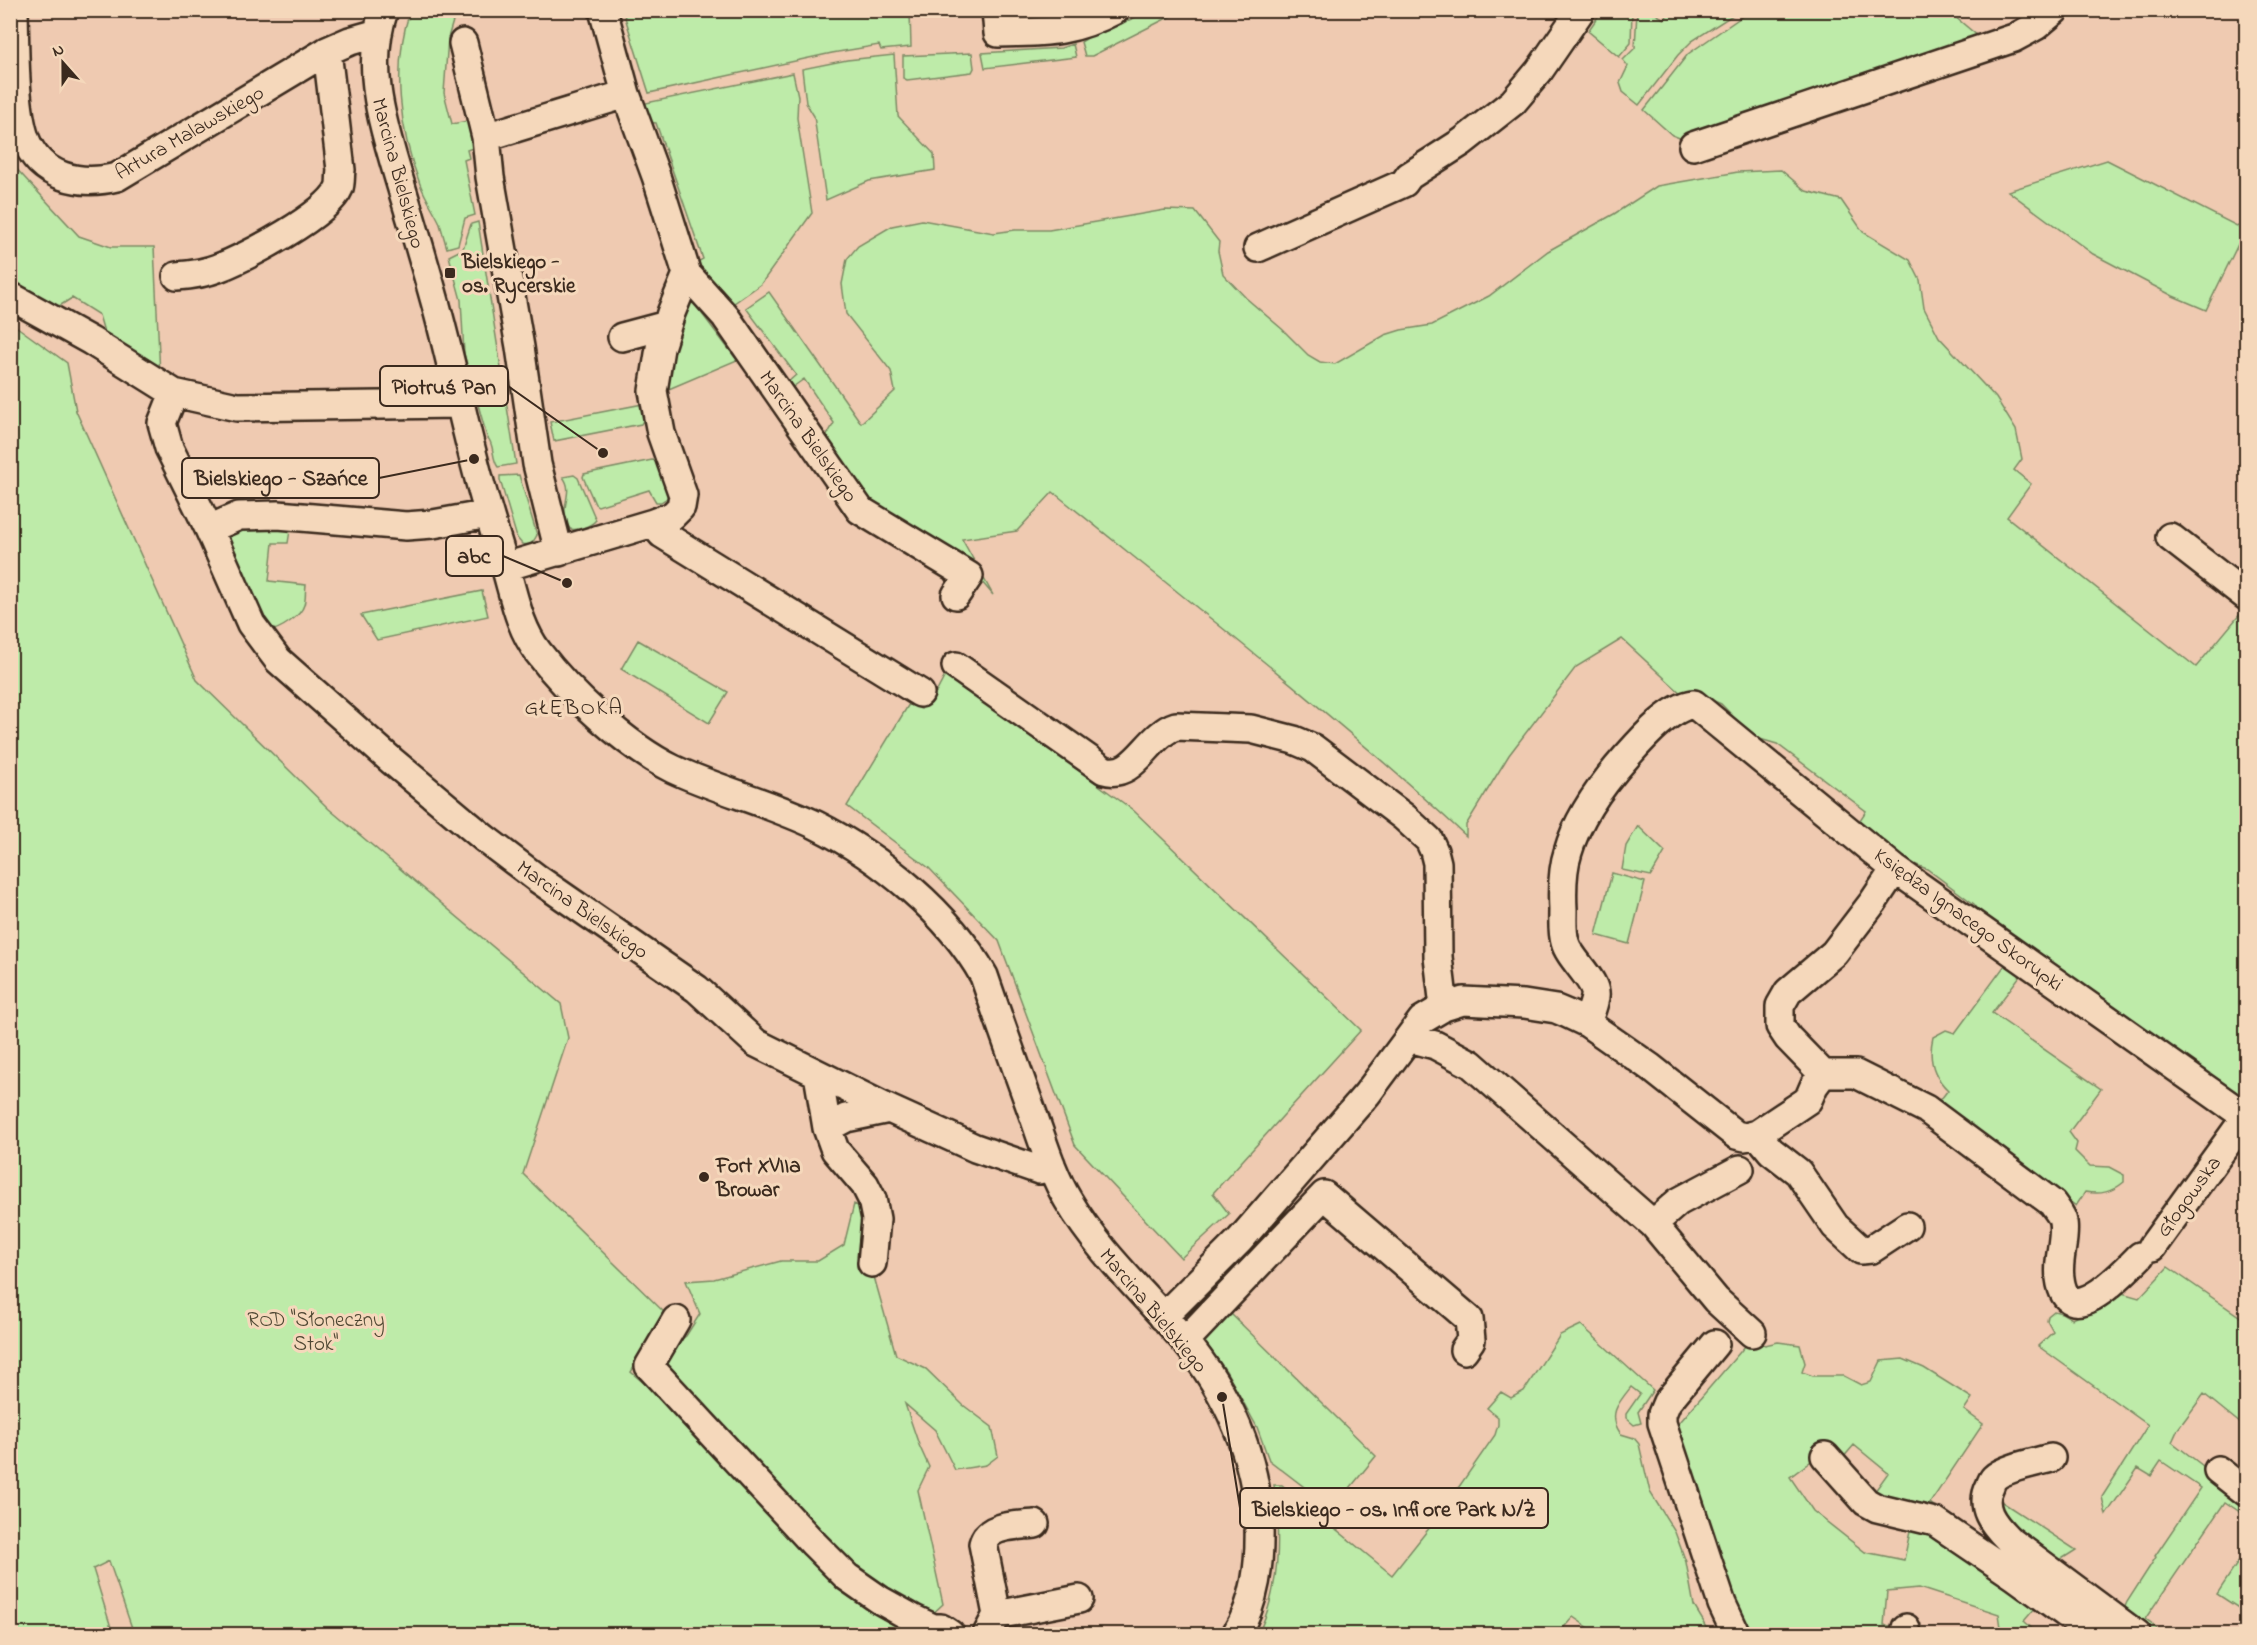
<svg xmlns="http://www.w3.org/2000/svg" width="2257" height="1645" font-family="'Indie Flower',sans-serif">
	<rect width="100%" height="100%" fill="#efcab1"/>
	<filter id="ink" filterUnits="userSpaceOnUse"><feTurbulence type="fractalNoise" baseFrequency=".0167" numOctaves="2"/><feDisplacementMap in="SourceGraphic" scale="12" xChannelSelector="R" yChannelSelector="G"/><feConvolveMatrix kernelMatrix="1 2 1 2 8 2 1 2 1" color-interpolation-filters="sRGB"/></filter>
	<g filter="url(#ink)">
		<path fill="#beeba9" stroke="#7c8a64" stroke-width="1.5" d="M1851,10l2,5 17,-4h78l31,26 -95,30 -7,10 -195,62 -10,-4 -28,-25 44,-56 62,-43z
			M410,11h46l-8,27 -4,55 8,31 15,-3 4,1 7,24 -11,4 2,8 -5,2 11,55 -10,3 -7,27 -11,3c-3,-9 -5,-18 -8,-27 -6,-12 -14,-24 -19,-37 -21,-54 -28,-119 -10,-173z
			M623,11h287l1,36 -30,3 -2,-5 -47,8 -183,40z
			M1148,11h33l-89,45h-7l-4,-14 14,-9 5,1z
			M1602,11h30l-1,32 -12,14 -31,-26z
			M1637,11h14l13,8 7,-8h68l-47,30 -14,14 -39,50 -16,-13 -3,-9 8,-17 -5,-6 12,-12z
			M1073,44l3,13 -91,11 -3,-15 79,-5z
			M972,53l2,15 -2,4 -65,8 -4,-2v-22z
			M894,55l4,61 36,38 1,16 -66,11 -43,19 -12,-84 -8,-13 -4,-34 45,-9z
			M793,73l5,23 -1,22 15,95 -51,71 -34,24 -33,-44 9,-5 -47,-136 -10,-1 -5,-18z
			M2107,160l138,70 -39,80 -33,-14 -80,-42 -85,-63z
			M10,162l69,74 32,11h43l6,128 -53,-33 -8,-27 -27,-17 -19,12 -42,-32z
			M1781,170l25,21 35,9 22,32 47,28 10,20 4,28 15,29 57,61 20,32 6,29 -8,11 17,14 -24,33 189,150 50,-60v502l-248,-173 -24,-32 -47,-35 -29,-11 -40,-35 8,-12 -89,-67 -24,-7 -32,-33 -28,-12 -9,4 -62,-57 -46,28 -67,88 -43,70v11c-132,-122 -274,-232 -413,-344l-36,39 -55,8 31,56 -17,-20 -107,-69 -44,-67 9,-16 -30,-44 -14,10 -3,-6 9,-8 -50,-67 23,-16 92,131 34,-32 -4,-20 -45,-57 -4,-30 5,-25 11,-13 34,-20 30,-6 72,13 21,-3h34l116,-20 30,1 24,31 -1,9 5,23 23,24 36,31 26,26 12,7 15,2 50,-29 16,-5 31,-5 57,-29 59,-45 66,-37 43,-28 81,-14z
			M478,222l38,242 -18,3c-7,-9 -3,-23 -11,-30l-23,-83 -3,-54 -12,-44 14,-7 8,-25z
			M690,298l47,62 -73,31 3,-23z
			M10,322l57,41 9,48 121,269 132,129 232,195 7,34 -45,136 143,140 -35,58 53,45 184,192 -8,-27 -160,-174 -20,-30 -19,-17 6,-11 19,-14 14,-22 -14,-33 28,-2 67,-18h37l26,-16 10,-41 15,7 4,62 23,82 30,14 37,36 29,22 6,29 -12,9 -31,5 -20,-40 -30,-26 14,41 10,22 -11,23 25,114 -14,13 3,17h-798l-25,-73 -16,8 20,65h-102z
			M643,404l2,13 -4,7 -87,17 -4,-19z
			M652,460l8,2 8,31 -1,5 -6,4h-5l-7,-12 -51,16 -3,-2 -12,-27 1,-3z
			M519,475l18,60c-4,8 -7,11 -15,9l-5,-6 -17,-58v-4z
			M574,475l4,3 18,42c-5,6 -18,11 -26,9 -14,-20 6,-36 -7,-52z
			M291,524l-3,19h-15l-4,38 37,4c-1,6 0,14 -2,20 -3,11 -24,25 -35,26l-44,-89 8,-14z
			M482,591l6,25 -111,24 -16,-25z
			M638,640l90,52 -19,31 -88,-54z
			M946,674l187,136 228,220 -148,163 16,21 -48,44 -106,-113 -76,-204 -70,-73 -82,-62 62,-102 12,5 16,-18z
			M1638,826l27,26 -14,24 -29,-6 4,-24z
			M1612,873l33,9 -16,62 -33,-9z
			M2008,961l15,11 -31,41 109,76 -32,43 8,11 -2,8 15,15 19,1 15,8v7c-12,10 -23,13 -39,10l-9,14 -138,-103 10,-13c-15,-14 -20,-32 -15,-53l13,-7 9,3z
			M1321,1213l-90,101 145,142 -43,53 -64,-49 -12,-33 -31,-56 -23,-32z
			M2168,1267l78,54v107l-42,-34 -26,35 -6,13 74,57v17l-21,-14 -80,117 12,9 -3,5 -30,-24 3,-7 29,-45 -1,-1 46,-68 -40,-27 -10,15 -13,-8 -32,47 -4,-18 46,-72 -110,-79 15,-14 -6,-11 1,-5 6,-5 8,2 10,6 40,-18 10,-8 17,5z
			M1581,1325l72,65 -15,22 3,11 -7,2 -8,-7v-4l14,-20 -9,-7c-13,16 -24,28 -10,47l13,4 5,6 11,48 25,40 11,30 8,44 17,28h-113l-25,-17 -15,17h-300c23,-47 22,-97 16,-149h8l110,90 46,-58 57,-82 3,-10v-8l-11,-9 14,-16 10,6 13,-7 36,-56z
			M1754,1339l11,6 13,-3 22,3 5,18 -3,9 11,4h31l17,9 10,-3 10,-21 22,-2 21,9 48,30 -8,12 19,14 -53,79 119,88 -179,-93 18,-25 -34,-28 -13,15 -11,-13 -40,30 23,34 52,41 39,8 8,-38 130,78 -18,21 14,13h-36l-3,-20 -80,-26 -32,3 -3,34 14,2 -1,4 -6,3h-146l-70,-206 71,-83z
			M1999,1500l77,50 -16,10 -59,-46z
			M2246,1550v51l-6,8 -23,-15z"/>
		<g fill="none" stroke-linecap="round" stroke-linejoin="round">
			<defs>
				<path id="minor" d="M14,10c1,36 0,96 11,128 15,40 55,48 92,39l210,-126 23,-10 28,-8
					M384,10c-20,58 -1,114 15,169 12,40 24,79 35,119 15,53 26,108 40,162 9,36 20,71 31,106 9,30 14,61 33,86 31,41 88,94 135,117 45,21 97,34 143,56 64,32 133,88 168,151 16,47 33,94 50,141 10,28 19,58 34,83 31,53 77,94 116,140 43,51 73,118 75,185 1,39 -3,76 -23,109
					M996,10l2,23c46,-1 74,0 117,-23
					M463,43l23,94 4,40 30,170 17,117 22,88
					M486,137l140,-43
					M1693,146l321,-108 22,-12 19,-16
					M1258,248l146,-65 5,-7 53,-34 51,-40 26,-31 42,-61
					M687,274l38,42 135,194 109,66 -13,19
					M177,276c15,-1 28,-3 41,-8 28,-11 110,-53 121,-80 2,-5 1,-13 2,-18l-14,-119
					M10,296l81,45 83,52 63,14 223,-3
					M622,337l45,-12
					M174,393l-12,30 7,25 40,81 42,95 27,36 114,101 92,77 54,41 159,110 59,54 133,66 86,39 64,22 12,-6
					M653,523l9,11 258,159
					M209,529l30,-13 39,-1 128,11 27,-2 56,-10
					M2170,537l76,59
					M505,567l148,-44 19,-7 9,-9 2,-12 -22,-62 -8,-42 7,-43 11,-35 16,-39 -31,-98 -30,-82 -23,-84
					M956,666l148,104c31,10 43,-35 72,-44l75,3 43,11 19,8 91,69 25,23 5,11 3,12 1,94 6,50
					M1587,1023c3,-9 7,-18 8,-26 3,-16 -26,-38 -30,-55 -3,-10 -2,-22 -2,-32 -1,-19 -1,-40 5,-58 10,-36 35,-69 59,-96 16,-18 43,-49 67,-52l201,165 351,248
					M1409,1038l26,7 36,19 182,160 25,-22 62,-33
					M818,1074l9,54
					M1823,1074l-35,-36 -8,-12v-20l8,-14 46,-39 39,-51 22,-33
					M1757,1134l14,17 27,21 37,54 26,24 11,-1 35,-23
					M1653,1224l63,76 36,33
					M2152,1247l94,-130
					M872,1263l4,-44 -4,-20 -7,-14 -30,-35 -8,-22 19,-10 43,-9
					M1163,1317l77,-77 127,-146 55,-74 22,-13 19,-6 61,3 32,5 12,5 19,9 63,44 86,68 9,2 12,-3 51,-34 6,-14 9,-12h33l70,35 126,94c4,6 10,12 11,19 3,18 -6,38 -3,56 7,57 64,-6 80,-22
					M676,1320l-27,46 165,178 33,33 33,23 34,19 19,9h8l9,6
					M1185,1341l139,-146 145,124 2,21 -7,10
					M1715,1344l-48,58 -5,12v9l60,181 14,30
					M1825,1456l41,46 11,6 58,14 81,55 78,57
					M2051,1458c-14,4 -47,10 -57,20 -2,2 -3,5 -4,8 -11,21 3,38 18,53l128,95
					M2218,1470l28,22
					M997,1615l82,-16
					M987,1634l10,-19 -14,-71c5,-20 35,-18 52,-20
					M1905,1634l1,-6"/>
			</defs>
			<use href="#minor" stroke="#3b2a1e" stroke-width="32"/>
			<use href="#minor" stroke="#f5d8bb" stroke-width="27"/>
		</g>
	</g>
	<g fill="#3b2a1e" stroke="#f5d8bb" stroke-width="2">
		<rect x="444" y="267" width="12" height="12" rx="3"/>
		<circle cx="704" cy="1177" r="6"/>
	</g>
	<g text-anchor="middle" stroke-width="6" stroke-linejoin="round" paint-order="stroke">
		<g font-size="21" fill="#3b2a1e" stroke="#f5d8bb">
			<text transform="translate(189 132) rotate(-30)" y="7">Artura Malawskiego</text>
			<text transform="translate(399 173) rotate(75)" y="7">Marcina Bielskiego</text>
			<text transform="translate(809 436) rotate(55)" y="7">Marcina Bielskiego</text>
			<text transform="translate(583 909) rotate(35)" y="7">Marcina Bielskiego</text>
			<text transform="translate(1969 919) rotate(36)" y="7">Księdza Ignacego Skorupki</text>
			<text transform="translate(2188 1196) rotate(-54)" y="7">Głogowska</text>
			<text transform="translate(1154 1310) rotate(50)" y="7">Marcina Bielskiego</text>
		</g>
		<g font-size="21" font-weight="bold" fill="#3b2a1e" stroke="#f5d8bb" text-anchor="start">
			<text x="462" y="268">Bielskiego -<tspan x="462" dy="24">os. Rycerskie</tspan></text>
			<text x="716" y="1172">Fort XVIIa<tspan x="716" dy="24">Browar</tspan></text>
		</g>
		<g font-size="21" fill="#4f4733" stroke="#f5d8bb">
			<text x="316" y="1326">ROD "Słoneczny<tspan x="316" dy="24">Stok"</tspan></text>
		</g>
		<g font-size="22" letter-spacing="1.5" fill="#3b2a1e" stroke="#f5d8bb">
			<text x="574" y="714">GŁĘBOKA</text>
		</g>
	</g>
	<path fill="none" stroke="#3b2a1e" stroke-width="2" d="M603 453L508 386M474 459L379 478M567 583L503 556M1222 1397L1240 1508"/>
	<g fill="#3b2a1e" stroke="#f5d8bb" stroke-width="2">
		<circle cx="603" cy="453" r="6"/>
		<circle cx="474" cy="459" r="6"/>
		<circle cx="567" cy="583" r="6"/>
		<circle cx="1222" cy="1397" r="6"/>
	</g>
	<g fill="#f5d8bb" stroke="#3b2a1e" stroke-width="2">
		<rect x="380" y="366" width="128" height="40" rx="6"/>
		<rect x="182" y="458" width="197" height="40" rx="6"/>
		<rect x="446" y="536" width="57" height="40" rx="6"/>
		<rect x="1240" y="1488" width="308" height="40" rx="6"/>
	</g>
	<g font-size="22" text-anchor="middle" font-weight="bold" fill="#3b2a1e">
		<text x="444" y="394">Piotruś Pan</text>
		<text x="281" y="485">Bielskiego - Szańce</text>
		<text x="474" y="563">abc</text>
		<text x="1394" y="1516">Bielskiego - os. Infiore Park N/Ż</text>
	</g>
	<rect width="2257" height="1645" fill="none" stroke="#f5d8bb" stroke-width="36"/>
	<rect x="18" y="18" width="2221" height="1609" fill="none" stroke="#3b2a1e" stroke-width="2" filter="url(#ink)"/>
	<g transform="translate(63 63) rotate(339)" stroke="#f5d8bb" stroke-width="4.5" paint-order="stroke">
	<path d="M0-4.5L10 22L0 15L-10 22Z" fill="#3b2a1e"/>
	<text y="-9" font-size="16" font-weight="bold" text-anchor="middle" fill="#3b2a1e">N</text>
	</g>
</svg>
